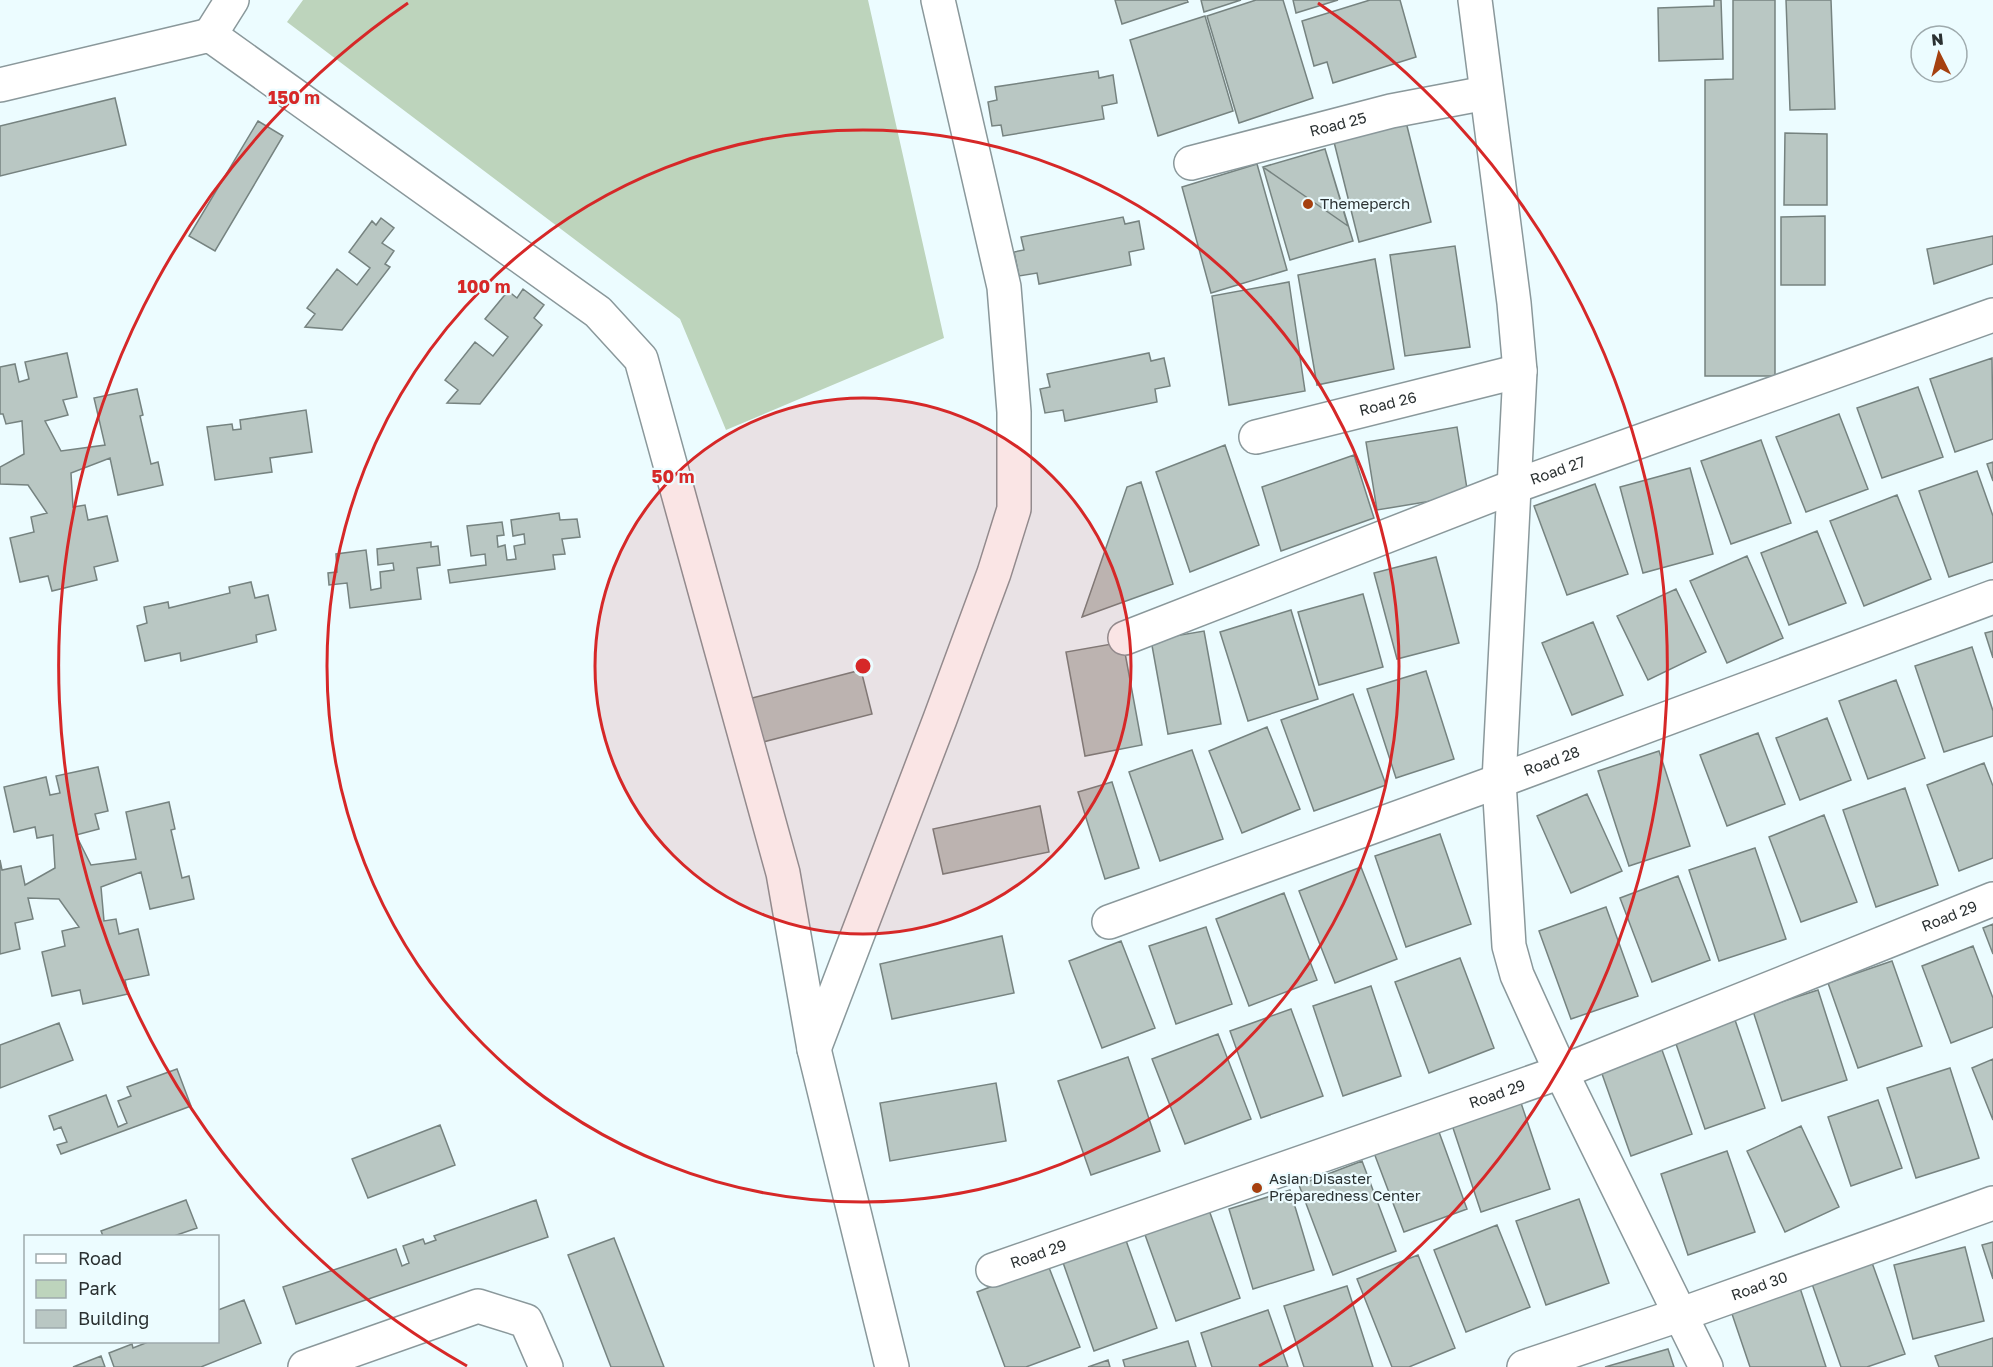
<svg xmlns="http://www.w3.org/2000/svg" width="1993" height="1367" font-family="'Golos Text',sans-serif">
	<rect width="100%" height="100%" fill="#ecfcff"/>
	<path fill="#bdd4bc" d="M303,0h565l76,338 -218,92 -46,-111 -393,-297z"/>
	<path fill="#b9c7c3" stroke="#768380" stroke-width="1.5" d="M1115,0h72l1,2 -66,22z
		M1201,0h40l-37,12z
		M1256,0h27l30,98 -74,25 -32,-107z
		M1293,0h45l-42,13z
		M1370,0h30l16,57 -83,26 -6,-21 -13,4 -12,-45z
		M1714,0h7l2,59 -64,2 -1,-53 56,-2z
		M1733,0h42v376h-70v-296l28,-1z
		M1786,0h45l4,109 -45,1z
		M1205,16l28,95 -75,25 -28,-96z
		M1098,71l1,7 14,-3 4,28 -15,3 2,13 -101,17 -2,-11 -9,1 -4,-24 9,-2 -2,-13z
		M115,98l11,47 -126,31v-50z
		M1405,118l26,104 -72,20 -26,-104z
		M258,121l25,15 -68,115 -26,-15z
		M1785,133l42,1v71h-43z
		M1325,149l28,92 -63,19 -27,-93z
		M1325,149l23,77 -85,-59z
		M1325,149l28,92 -63,19 -27,-93z
		M1257,164l30,106 -76,23 -29,-106z
		M1825,216v69h-44v-68z
		M1123,217l2,7 14,-3 5,28 -15,3 2,13 -92,19 -2,-11 -18,3 -5,-24 10,-2 -3,-13z
		M381,218l13,10 -12,15 12,8 -9,13 5,3 -48,63 -37,-3 10,-13 -8,-6 30,-39 20,16 13,-17 -21,-16 23,-31 4,4z
		M1993,236v28l-59,20 -7,-35z
		M1455,246l15,101 -65,9 -15,-101z
		M1375,259l19,110 -77,16 -19,-110z
		M1289,282l16,109 -76,14 -17,-109z
		M523,289l21,16 -10,13 8,7 -62,79 -33,-1 11,-13 -13,-10 30,-38 18,14 15,-19 -23,-18 23,-28 9,7z
		M67,353l10,44 -14,3 5,15 -23,6 16,30 44,-6 -11,-47 43,-9 6,26 -3,1 11,48 7,-2 5,23 -45,10 -8,-37 -39,15 2,34 12,-2 3,15 19,-4 11,45 -24,6 3,13 -45,11 -4,-15 -28,6 -10,-44 24,-6 -3,-15 16,-4 -19,-28 -28,-1v-17l24,-13 -2,-33 -16,3 -3,-10h-3v-47l15,-3 4,18 10,-3 -4,-17z
		M1149,353l2,8 13,-3 6,28 -15,3 2,13 -92,19 -2,-11 -18,3 -5,-24 10,-2 -3,-13z
		M1992,358l1,81 -38,13 -25,-73z
		M1918,387l25,70 -61,21 -25,-70z
		M306,410l6,42 -42,6 2,14 -57,8 -8,-53 25,-3 1,6 8,-1 -1,-9z
		M1839,414l29,75 -62,23 -30,-75z
		M1457,427l11,68 -91,15 -11,-68z
		M1761,440l30,83 -60,21 -30,-83z
		M1225,445l34,100 -69,27 -34,-100z
		M1354,455l20,63 -93,33 -19,-64z
		M1993,462v19l-6,-17z
		M1690,468l23,86 -70,19 -23,-86z
		M1977,471l16,45v46l-44,15 -30,-86z
		M1141,482l32,102 -91,33 45,-130z
		M1595,484l33,90 -61,21 -33,-89z
		M1897,495l34,84 -67,27 -34,-85z
		M559,513l1,7 17,-1 3,18 -18,2 3,15 -12,1 2,14 -105,14 -2,-13 38,-5 -1,-11 -14,2 -4,-30 35,-4 2,13 -7,1 1,11 7,-2 2,15 9,-1 -2,-13 11,-2 -1,-10 -11,2 -2,-16z
		M1817,531l29,72 -57,22 -28,-72z
		M431,542v5l7,-1 2,19 -23,3 4,31 -71,9 -3,-25 -18,2 -1,-12 9,-1 -1,-18 30,-4 5,40 10,-2 -1,-16 14,-2 -1,-7 -15,2 -1,-16z
		M1747,556l36,82 -56,25 -37,-82z
		M1436,557l23,86 -62,16 -23,-86z
		M251,582l4,16 13,-3 8,35 -20,5 1,7 -76,19 -1,-8 -35,8 -8,-35 10,-3 -3,-16 24,-5 1,6 61,-15 -1,-6z
		M1676,589l30,63 -58,28 -31,-64z
		M1363,594l20,73 -64,18 -21,-73z
		M1291,610l27,89 -70,22 -28,-89z
		M1593,622l30,73 -51,20 -30,-72z
		M1204,631l17,93 -53,10 -17,-94z
		M1993,631v27l-8,-25z
		M1123,642l19,103 -57,11 -19,-104z
		M1972,647l21,64v25l-49,16 -29,-86z
		M861,670l11,44 -109,28 -11,-44z
		M1426,671l28,88 -58,19 -29,-89z
		M1896,680l29,78 -57,21 -29,-78z
		M1353,694l33,91 -72,26 -33,-91z
		M1827,718l24,62 -51,20 -24,-62z
		M1267,727l33,82 -58,24 -33,-82z
		M1758,733l27,71 -58,22 -27,-71z
		M1192,750l31,89 -63,22 -31,-89z
		M1659,751l31,95 -61,20 -31,-95z
		M1984,763l9,23v72l-34,13 -32,-86z
		M98,767l10,44 -13,3 4,15 -23,6 15,30 45,-6 -10,-47 43,-10 6,27 -4,1 11,48 7,-2 5,23 -44,10 -9,-37 -40,15 3,34 12,-2 3,15 19,-5 11,46 -24,5 3,14 -45,10 -3,-14 -28,6 -10,-44 23,-6 -3,-15 17,-4 -20,-28 -31,-1 5,21 -18,4 5,26 -20,5v-94l2,10 19,-4 4,19 30,-17 -2,-33 -16,3 -2,-11 -21,5 -10,-45 42,-10 4,18 10,-2 -4,-17z
		M1112,782l27,86 -34,11 -27,-87z
		M1905,788l33,97 -62,22 -33,-97z
		M1587,794l35,77 -51,22 -34,-77z
		M1040,806l9,46 -106,22 -10,-45z
		M1824,815l33,87 -56,20 -32,-85z
		M1440,834l31,90 -65,23 -31,-91z
		M1755,848l31,91 -67,22 -30,-91z
		M1361,867l36,92 -62,24 -36,-92z
		M1678,876l32,84 -58,22 -32,-84z
		M1284,893l33,87 -68,26 -33,-87z
		M1606,907l32,89 -67,23 -32,-88z
		M1993,924v30l-10,-26z
		M1206,927l26,77 -56,20 -27,-78z
		M1002,936l12,57 -122,26 -12,-55z
		M1121,941l34,87 -53,20 -33,-87z
		M1973,946l20,52v29l-42,16 -29,-77z
		M1460,958l34,90 -65,25 -34,-91z
		M1892,961l30,85 -64,22 -30,-85z
		M1371,986l30,90 -58,20 -30,-90z
		M1818,990l29,90 -65,21 -29,-90z
		M1291,1009l32,87 -62,22 -31,-87z
		M1734,1017l31,91 -60,21 -31,-91z
		M59,1023l14,37 -73,28v-43z
		M1218,1034l33,85 -66,25 -33,-85z
		M1662,1050l30,84 -61,22 -30,-85z
		M1128,1057l32,94 -69,24 -33,-94z
		M1993,1059v61l-21,-52z
		M1950,1068l29,90 -63,20 -29,-90z
		M177,1069l14,37 -130,48 -4,-9 10,-3 -6,-15 -7,3 -5,-14 57,-21 12,32 9,-4 -9,-22 13,-5 -4,-9z
		M996,1083l10,58 -116,20 -10,-58z
		M1518,1094l32,95 -69,23 -32,-96z
		M1878,1100l24,68 -51,18 -23,-69z
		M1435,1121l32,88 -63,23 -33,-87z
		M440,1125l15,40 -87,33 -16,-39z
		M1801,1126l38,81 -54,25 -38,-81z
		M1727,1151l28,81 -67,23 -27,-81z
		M1362,1161l34,90 -63,24 -34,-90z
		M1290,1190l24,80 -61,19 -24,-80z
		M1579,1199l30,84 -63,22 -30,-84z
		M186,1200l11,28 -23,8h-71l-2,-5z
		M536,1200l12,37 -252,87 -13,-37 113,-38 6,17 7,-3 -6,-17 20,-7 2,5 11,-4 -2,-4z
		M1209,1210l31,88 -64,23 -32,-89z
		M1497,1225l33,82 -64,25 -32,-82z
		M1123,1232l34,96 -63,23 -34,-97z
		M614,1238l50,129h-53l-43,-112z
		M1993,1242v37l-11,-34z
		M1965,1247l19,74 -71,18 -19,-74z
		M1418,1255l37,93 -46,19h-17l-35,-88z
		M1871,1260l34,94 -38,13h-26l-30,-86z
		M1048,1265l32,82 -54,20h-21l-28,-75z
		M1347,1286l26,81h-69l-20,-61z
		M1800,1288l26,79h-76l-19,-56z
		M244,1300l17,43 -60,24h-87l-5,-14 23,-9 1,4 15,-6h70v-32z
		M1268,1310l20,57h-76l-11,-34z
		M1993,1338v29h-54l-4,-11z
		M1188,1341l8,26h-71l-2,-7z
		M1668,1349l6,18h-69z
		M101,1356l4,11h-32z
		M1108,1360l2,7h-22z"/>
	<g fill="none" stroke-linecap="round" stroke-linejoin="round">
		<defs>
			<g id="street">
				<path d="M1475,0l39,303 6,68 -21,410 10,165 8,29 44,97 145,295"/>
				<path d="M210,35l22,-35"/>
				<path d="M0,85l210,-50 388,277 43,47 142,514 31,176 78,318"/>
				<path id="s1" d="M1191,163l200,-52 95,-18"/>
				<path id="s2" d="M1256,437l264,-66"/>
				<path id="s3" d="M1125,638l390,-152 478,-171"/>
				<path id="s4" d="M1109,922l390,-141 494,-184"/>
				<path d="M814,1049l126,-330 54,-146 20,-64v-97l-10,-125 -66,-287"/>
				<path id="s5" d="M993,1270l568,-198 432,-173"/>
				<path d="M305,1367l173,-61 48,15 20,46"/>
				<path id="s6" d="M1524,1367l155,-52 314,-112"/>
			</g>
		</defs>
		<use href="#street" stroke="#8a989b" stroke-width="36"/>
		<use href="#street" stroke="#fff" stroke-width="33"/>
	</g>
	<circle cx="863" cy="666" r="268" fill="#d62828" fill-opacity=".12"/>
	<g fill="none" stroke="#d62828" stroke-width="3">
		<circle cx="863" cy="666" r="268"/>
		<circle cx="863" cy="666" r="536"/>
		<path d="M467 1366A804 804 0 0 1 408 3M1318 3A804 804 0 0 1 1259 1366"/>
	</g>
	<g fill="#a54110" stroke="#ecfcff" stroke-width="2">
		<circle cx="1308" cy="204" r="6"/>
		<circle cx="1257" cy="1188" r="6"/>
	</g>
	<g text-anchor="middle" stroke-width="4.5" stroke-linejoin="round" paint-order="stroke">
		<g font-size="15" fill="#2a3031" stroke="#ecfcff">
			<text dy="5" stroke="none"><textPath href="#s1" startOffset="152">Road 25</textPath></text>
			<text dy="5" stroke="none"><textPath href="#s2" startOffset="136">Road 26</textPath></text>
			<text dy="5" stroke="none"><textPath href="#s3" startOffset="464">Road 27</textPath></text>
			<text dy="5" stroke="none"><textPath href="#s4" startOffset="471">Road 28</textPath></text>
			<text dy="5" stroke="none"><textPath href="#s5" startOffset="1020">Road 29</textPath></text>
			<text dy="5" stroke="none"><textPath href="#s5" startOffset="534">Road 29</textPath></text>
			<text dy="5" stroke="none"><textPath href="#s5" startOffset="48">Road 29</textPath></text>
			<text dy="5" stroke="none"><textPath href="#s6" startOffset="249">Road 30</textPath></text>
		</g>
		<g font-size="15" fill="#2a3031" stroke="#ecfcff" text-anchor="start">
			<text x="1320" y="209">Themeperch</text>
			<text x="1269" y="1184">Asian Disaster<tspan x="1269" dy="17">Preparedness Center</tspan></text>
		</g>
	</g>
	<circle cx="863" cy="666" r="9" fill="#d62828" stroke="#ecfcff" stroke-width="3"/>
	<g font-size="18" text-anchor="middle" font-weight="bold" fill="#d62828" stroke="#ecfcff" stroke-width="4.5" stroke-linejoin="round" paint-order="stroke">
		<text x="294" y="104">150 m</text>
		<text x="484" y="293">100 m</text>
		<text x="673" y="483">50 m</text>
	</g>
	<rect x="24" y="1235" width="195" height="108" fill="#ecfcff" stroke="#9eaaad" stroke-width="1.5"/>
	<rect x="36" y="1254" width="30" height="9" fill="#ffffff" stroke="#9eaaad" stroke-width="1.5"/>
	<text x="78" y="1265" font-size="18" fill="#2a3031">Road</text>
	<rect x="36" y="1280" width="30" height="18" fill="#bdd4bc" stroke="#9eaaad" stroke-width="1.5"/>
	<text x="78" y="1295" font-size="18" fill="#2a3031">Park</text>
	<rect x="36" y="1310" width="30" height="18" fill="#b9c7c3" stroke="#9eaaad" stroke-width="1.5"/>
	<text x="78" y="1325" font-size="18" fill="#2a3031">Building</text>
	<g transform="translate(1939 54) rotate(354)"><circle r="28" fill="#ecfcff" stroke="#9eaaad" stroke-width="1.5"/>
	<path d="M0-4.5L10 22L0 15L-10 22Z" fill="#a54110"/>
	<text y="-9" font-size="16" font-weight="bold" text-anchor="middle" fill="#2a3031">N</text>
	</g>
</svg>
